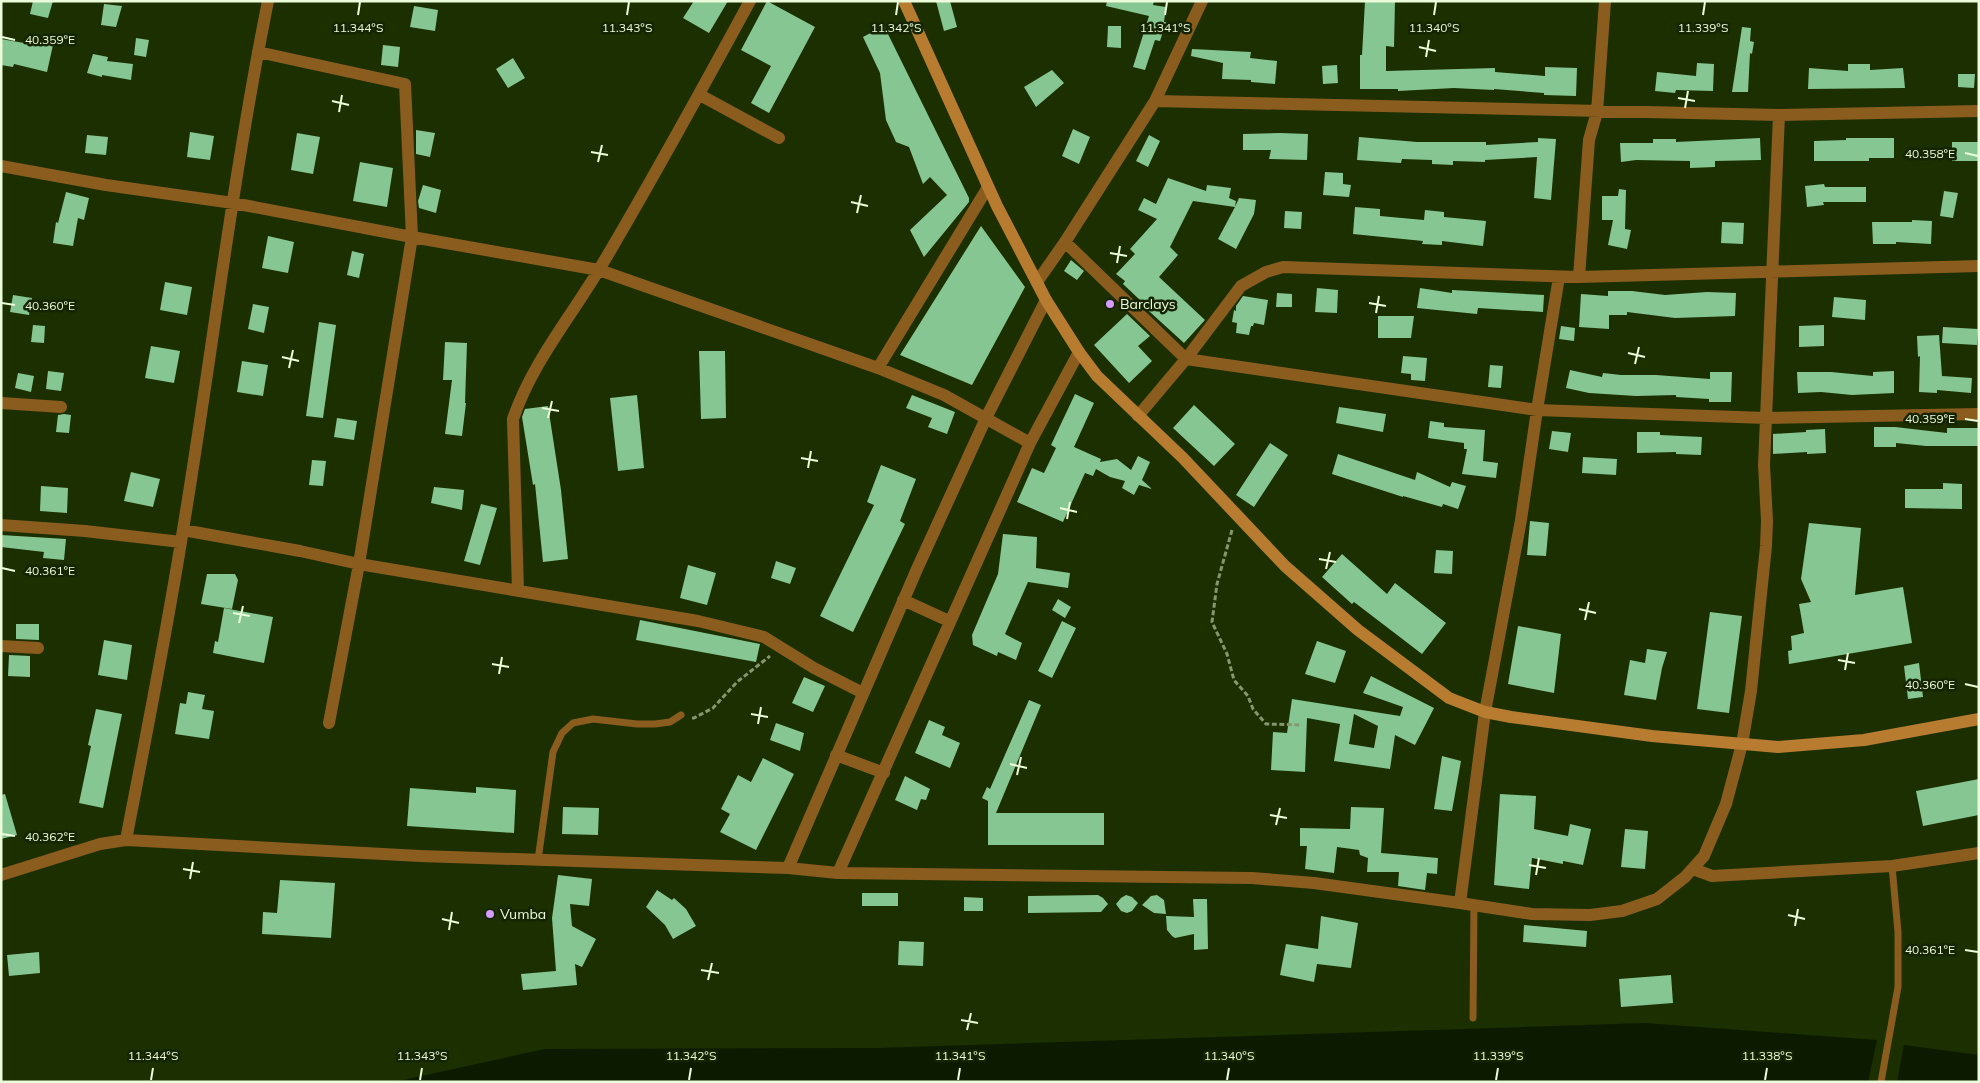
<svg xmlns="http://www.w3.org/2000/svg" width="1980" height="1083" font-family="Mulish,sans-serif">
	<rect width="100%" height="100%" fill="#1b2f00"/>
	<path fill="#0c1b00" d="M1645,1023l232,17 -9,42h-1474l151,-33 333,-1z
		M1904,1045l75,10v27h-82z"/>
	<path fill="#86c693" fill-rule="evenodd" d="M33,1h20l-5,17 -18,-4z
		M694,1h34l-19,32 -26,-15z
		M767,1l48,26 -46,86 -18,-10 20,-37 -30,-16z
		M936,1h14l7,26 -13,4z
		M1107,1h47l-1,4 13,2 -2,15h2l-6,19 -5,-1 -10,30 -12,-3 16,-51 -43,-10z
		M1365,1h30l-1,46 -8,-1v25l109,-3v4l50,4v-9l32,1 -1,28 -32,-1v-2l-50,-4v1l-40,-2 -56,3v-2h-38v-34h2z
		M104,4l18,2 -6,21 -15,-2z
		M414,6l24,4 -3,21 -25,-4z
		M884,26l85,172v4l-45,55 -14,-27 37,-35 -17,-18 -7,7 -14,-37 -13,-5 -10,-22 -6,-47 -17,-36z
		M1108,26h13v22l-14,-1z
		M1742,27l9,1 -1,13 4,1 -2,12 -2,-1 -2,39h-16z
		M136,38l13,2 -3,17 -12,-2z
		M1,39l29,5 1,-4 22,5 -6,27 -33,-8 -1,3 -12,-2z
		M383,45l17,2 -2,20 -17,-2z
		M1192,49l59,3 -1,6 27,3 -2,23 -24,-2v-2l-29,-1 1,-16 -32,-7z
		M93,54l15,3 -1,4 26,3 -2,16 -29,-5v2l-15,-4z
		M513,58l12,20 -17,10 -12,-19z
		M1697,63l17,1 -1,27 -37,-1 -1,3 -20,-2 2,-19 39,4z
		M1848,64h22v6l33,-2 2,20 -97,1 1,-21 39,3z
		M1337,65l1,18 -15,1 -1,-18z
		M1052,70l12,13 -28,24 -12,-20z
		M1958,74h17l-1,14 -16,-1z
		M1073,129l17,8 -11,27 -17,-8z
		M416,130l19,3 -5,24 -14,-3z
		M190,132l24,4 -4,24 -23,-3z
		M297,133l23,4 -7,37 -22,-4z
		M1280,133l28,1 -1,26 -38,-1 2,-9h-28v-16z
		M87,135l21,2 -2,18 -21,-2z
		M1149,135l11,6 -12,26 -12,-6z
		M1359,137l58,5h69v3l52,-3v-4l18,1 -5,61 -17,-2 3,-41 -52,3v2l-32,-1v4l-21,-1v-4l-30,-1 -1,4 -44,-3z
		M1760,138l1,22 -46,1v6l-25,1v-7l-54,-1 -15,2 -1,-19h33v-4h23v3z
		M1846,138h48v20h-25v3h-55v-20l32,-1z
		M1952,142h27v19h-27z
		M360,162l33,6 -6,39 -34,-6z
		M1325,172l18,1v11l8,1 -2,12 -26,-2z
		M1168,178l38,13 1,-6 24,3 -2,10 7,3 -1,6 4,-9 17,2 -2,14 -18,35 -18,-10 17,-32 -42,-6 -23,46 8,8 -19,22 46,43 -21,23 -45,-41 2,-1 -18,-17 2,-3 -9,-7 19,-20 -5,-5 27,-30 -19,-9 6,-12 12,6z
		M1824,184l1,3h41v15h-43l1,3 -17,2 -2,-21z
		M423,185l18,5 -5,23 -17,-5 -1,-7z
		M1619,189l7,1 -1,39 6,1 -4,19 -19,-4 5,-25h-11v-24h16z
		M1944,191l14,2 -5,25 -13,-2z
		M66,192l23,6 -5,22 -6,-2 -5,28 -20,-3 3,-21 2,1z
		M1355,207l25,2v7l44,4 1,-10 19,2v5l42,4 -3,25 -41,-5v4l-20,-1 1,-3 -70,-7z
		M1285,211l17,1 -1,17 -17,-1z
		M1912,220l20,1 -1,23 -35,-2v2h-23l-1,-22h40z
		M1722,222l22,1 -1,21 -22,-1z
		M981,226l44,61 -53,98 -72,-30z
		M268,236l26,6 -6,31 -26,-5z
		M352,251l12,3 -5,24 -12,-3z
		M1071,260l13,11 -7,9 -13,-9z
		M165,282l27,5 -5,28 -27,-5z
		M1317,288l21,2 -1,23 -22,-1z
		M1420,288l32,5v-3l92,5 -1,17 -65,-4 -1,6 -60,-6z
		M1608,291h24l33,4 42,-3 29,1 -1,23 -60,2 -48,-6v3h-18v14l-30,-2 2,-33 27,2z
		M1277,293l15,1v13h-16z
		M13,295l19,3 -3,17 -19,-3z
		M1243,296l25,4 -4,25 -10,-2 -1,3h-2l-2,9 -13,-2 1,-10 -5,-1 2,-12 2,1v-5z
		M1834,297l32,3 -1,20 -33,-3z
		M253,304l16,3 -5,26 -16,-4z
		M1127,314l23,22 -12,10 14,15 -23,22 -35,-38z
		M1378,316h36l-3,22h-33z
		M319,322l17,3 -13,93 -17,-2z
		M33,325l12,1 -1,17 -13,-1z
		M1824,325v21l-25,1v-21z
		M1561,326l14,2 -1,13 -15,-2z
		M1943,327l35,2 -1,16 -35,-2z
		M1939,335l3,41 30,2 -1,15 -34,-3v3l-18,-1 1,-36 -2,1 -1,-21z
		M445,342l22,1 -2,60h1l-4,33 -17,-2 7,-54h-9z
		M151,346l29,5 -6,32 -29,-5z
		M699,351h26l1,67 -25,1z
		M1403,356l24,2 -2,23 -14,-1v-6l-10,-1z
		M242,361l26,4 -5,31 -26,-4z
		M1490,365l13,1 -2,22 -13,-1z
		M1570,370l32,7 1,-4 18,2h35l54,4v-7h22l-1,30h-22v-3l-33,-2v-2l-40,1 -47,-3 -23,-5z
		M48,371l16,2 -3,18 -15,-2z
		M1894,371v22l-42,2 -31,-3 -23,1 -1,-21h34l42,4v-4z
		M18,373l16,3 -3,16 -16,-4z
		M1075,394l19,9 -20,44 27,12 -1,3 17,-3 14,11 7,-14 12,6 -8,18 10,9 -13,-4 -5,10 -12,-7 3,-7 -15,-4 -14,-8 -3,7 -8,-3 -22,49 -46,-20 15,-34 12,5 12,-25 -5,-3z
		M637,395l7,73 -26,3 -8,-73z
		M912,395l43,17 -8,22 -19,-7 4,-9 -26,-10z
		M1194,405l41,39 -21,22 -41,-38z
		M548,406l13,84 7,69 -25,3 -8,-78 -2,1 -11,-68 3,-8z
		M1339,407l47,7 -3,18 -47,-9z
		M64,414l7,1 -2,18 -13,-1 2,-17z
		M337,418l20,3 -3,19 -20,-3z
		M1430,421l14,2v4l41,3 -2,31 15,2 -2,15 -34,-4 5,-25h-3v-6l-36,-5z
		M1874,427h21l52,6v-5h32v18h-53l-30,-3v4h-22z
		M1825,429l1,24 -19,1v-2l-34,2v-20l33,-2v-2z
		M1552,431l19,2 -3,19 -19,-3z
		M1637,432h23v3l42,2 -1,18 -25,-1v-2l-39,1z
		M1270,443l18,12 -34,52 -18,-12z
		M1338,454l77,26 2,-8 33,15 2,-5 14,4 -8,23 -15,-5 -1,3 -39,-11v1l-71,-23z
		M1583,457l34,2 -1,16 -34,-2z
		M312,460l14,1 -3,25 -14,-1z
		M881,465l35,14 -16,42 5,3 -52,108 -33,-16 54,-111 -7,-3z
		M131,472l29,7 -7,28 -29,-6z
		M1943,483l19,1v25l-57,-1v-19h38z
		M41,486l27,2 -1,25 -27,-2z
		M434,487l30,3 -2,20 -31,-7z
		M481,504l16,4 -17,57 -16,-4z
		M1530,521l19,2 -3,33 -19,-1z
		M1809,523l52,5 -6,67 48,-8 9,56 -123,21 -1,-13 4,-1 -1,-14 13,-3 -5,-29 12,-2 -10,-23z
		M1003,534l34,3 -1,31 34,5 -2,15 -40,-6 -23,52 17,9 -6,17 -18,-8 -1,4 -24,-11 -1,-10 26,-61z
		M1,535l65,4 -2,21 -21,-2 1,-6 -43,-5z
		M1436,550l17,1 -1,23 -18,-1z
		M1342,554l45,40 8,-11 51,40 -24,31 -68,-52 -2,2 -30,-27z
		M776,561l20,7 -6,16 -19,-6z
		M688,565l28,8 -9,32 -27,-7z
		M207,574h28l3,6 -6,29 -31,-5z
		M1058,599l13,8 -6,11 -13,-8z
		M224,608l49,9 -9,46 -51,-10 2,-12 3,1z
		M1710,612l32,4 -13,97 -32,-4z
		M640,620l120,24 -4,18 -120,-22z
		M1062,621l14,7 -24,50 -14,-7z
		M16,624h23v16l-23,-1z
		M1518,626l43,8 -7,59 -46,-9z
		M104,640l28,5 -5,35 -29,-5z
		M1317,641l29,10 -11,32 -30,-9z
		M1647,649l20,3 -5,16 -6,32 -32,-5 6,-35 15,3z
		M9,655l21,1v21l-22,-1z
		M1919,663l4,34 -15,2 -4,-33z
		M1371,676l63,32 -19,37 -20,-10 -5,34 -56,-8 6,-37 -33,-6 -2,54 -34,-2 2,-38 14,1 5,-34 108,17 3,-9 -40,-14zM1354,714l24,12 -4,22 -25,-4z
		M804,677l21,9 -12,26 -21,-9z
		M188,692l17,3 -3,14 12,2 -5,28 -34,-5 5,-31 6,1z
		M1029,700l12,5 -45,108h108v32h-116v-44l-6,-3 5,-11 3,2z
		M96,709l26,5 -19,94 -24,-5 12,-57 -3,-1z
		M929,720l16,7 -3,8 18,8 -10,25 -35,-15z
		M776,723l28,10 -4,18 -30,-11z
		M1442,756l19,5 -9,50 -18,-2z
		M763,758l31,16 -38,76 -36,-18 10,-18 -9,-5 17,-34 13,7z
		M905,776l25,13 -4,11 -5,-1 -4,11 -22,-10z
		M1979,779v36l-56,11 -7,-35z
		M476,787l40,3 -2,43 -107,-7 3,-38 66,5z
		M5,794l12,41 -16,4v-44z
		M1500,794l36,2 -2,33 34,7 2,-12 21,5 -8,36 -20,-4v3l-31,-6 -3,31 -35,-4z
		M563,807l36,1 -1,27 -36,-1z
		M1351,807l33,1 -3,45 57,5 -1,16 -10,-1 -2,17 -27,-4 1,-14h-32l1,-14 -8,-3 -1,-5 -22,-3 -3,26 -29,-4 2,-23h-7v-18l50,1z
		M1625,829l23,2 -3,38 -24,-2z
		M558,875l34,4 -3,27 -19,-2 2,22 24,13 -14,28 -7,-3 2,21 -54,5 -2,-16 35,-3 -4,-53z
		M280,880l55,3 -4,55 -69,-4 1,-22 14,1z
		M657,890l15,10 2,-2 12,11 10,17 -23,13 -8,-14 -19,-18z
		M862,893h36v13h-36z
		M1098,895l5,3 5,6 -7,8 -73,1v-17z
		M1126,895l6,2 6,6 -6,8 -5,2 -6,-2 -5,-7 5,-6z
		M1157,895l7,5 2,14 -12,-1 -12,-8 9,-9z
		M964,897l19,1v13h-19z
		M1193,899h14l1,50 -14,1v-16l-19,4 -3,-2 -5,-6 -1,-14 28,1z
		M1321,916l37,7 -7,45 -34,-4 -3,18 -34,-7 6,-31 32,5z
		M1524,925l63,6 -1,16 -63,-5z
		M899,941l25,1 -1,24 -25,-1z
		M39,952l1,21 -31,3 -2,-21z
		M1671,975l2,28 -52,4 -2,-28z"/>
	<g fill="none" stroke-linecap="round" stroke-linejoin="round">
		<path stroke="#84976e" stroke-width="3" stroke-dasharray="5 2.5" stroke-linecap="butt" d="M1232,530l-15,54 -5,38 15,32 7,26 14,16 5,13 13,15 36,1
			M692,718h2l19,-10 24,-26 33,-26"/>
		<path stroke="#8a5c1e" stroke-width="7" d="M538,860l15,-108 9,-19 11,-10 20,-4 44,5h18l15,-2 11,-7
			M1473,1018l1,-113
			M1881,1082l17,-95v-55l-6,-66"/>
		<path stroke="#8a5c1e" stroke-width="12" d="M258,52l147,32 7,153 -53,327 -30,159
			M700,95l79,43
			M1155,101l624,14 200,-4
			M1,166l105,19 127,18 179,34 187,33 279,98 66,27 86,48
			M1065,242l121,117 351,51 229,8 213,-4
			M1579,277l10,-137 8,-28 8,-111
			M1037,282l28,-40 90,-141 47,-100
			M878,368l110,-181
			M1,403l60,4
			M1138,416l48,-57 55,-73 25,-14 17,-5 296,10 400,-11
			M1,525l84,6 96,11
			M183,530l117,21 59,13 339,57 66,16 50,31 49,25
			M518,591l-5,-172c19,-56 57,-101 87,-151 52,-87 101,-177 150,-267
			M903,600l46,21
			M1,646l37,2
			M836,755l48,18
			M126,840c19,-99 39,-199 55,-298 30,-180 51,-362 87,-541
			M788,868l129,-299 69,-151 60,-118
			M1693,869l19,7 180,-10 87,-13
			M838,873l192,-430 49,-91
			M1,875l99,-31 26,-4 294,16 368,12 50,5 414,5 62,5 146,20 25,-191 36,-192 16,-110 22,-133
			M1460,903l72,11 58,1 32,-4 35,-12 28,-22 19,-21 22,-52 16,-60 9,-53 15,-145 1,-25 -3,-56 15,-350"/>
		<path stroke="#b77c2f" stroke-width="12" d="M904,1l93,205 49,94 33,52 18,24 86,82 102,108 73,64 91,68 36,14 26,5 141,19 126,11 86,-7 115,-21"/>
	</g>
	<path fill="none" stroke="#eafcda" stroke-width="2" d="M358,15l2,-13M627,15l2,-13M896,15l2,-13M1165,15l2,-13M1434,15l2,-13M1703,15l2,-13M2,37l13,3M1419,47l17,4M1426,57l3,-17M1678,98l17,3M332,101l17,4M1685,108l3,-17M339,112l3,-17M591,152l17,3M1965,153l13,3M598,162l4,-17M851,202l17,4M857,213l4,-18M1110,253l17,3M1117,263l3,-17M2,303l13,2M1369,303l17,3M1376,313l3,-17M1628,353l17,4M282,357l17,4M1635,364l4,-17M289,368l4,-18M542,408l17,3M548,418l4,-17M1965,419l13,2M801,458l17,3M808,468l3,-17M1060,508l17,4M1067,519l3,-17M1319,559l17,3M2,568l13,3M1326,569l4,-17M1579,609l17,4M233,613l17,3M1585,620l4,-18M239,623l4,-17M1838,660l17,3M492,664l17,3M1845,670l3,-17M499,674l3,-17M1965,684l13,3M751,714l17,3M758,724l3,-17M1010,764l17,4M1017,775l4,-18M1270,815l17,3M1276,825l4,-17M2,834l13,2M1529,865l17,3M183,869l17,3M1536,875l3,-17M190,879l3,-17M1788,915l17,4M442,919l17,4M1795,926l3,-17M449,930l3,-18M1965,950l13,2M701,970l18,3M708,980l4,-17M961,1020l17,3M967,1030l4,-17M151,1080l2,-12M420,1080l2,-12M689,1080l2,-12M958,1080l2,-12M1227,1080l2,-12M1496,1080l2,-12M1765,1080l2,-12"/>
	<g fill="#d49cfc" stroke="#152403" stroke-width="2">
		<circle cx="1110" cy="304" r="5"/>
		<circle cx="490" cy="914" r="5"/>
	</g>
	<g text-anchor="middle" stroke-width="5" stroke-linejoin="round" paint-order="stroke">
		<g font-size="14" fill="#eafcda" stroke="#152403" text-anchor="start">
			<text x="1120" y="309">Barclays</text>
			<text x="500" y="919">Vumba</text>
		</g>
	</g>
	<g font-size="12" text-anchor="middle" fill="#eafcda" stroke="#152403" stroke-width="5" stroke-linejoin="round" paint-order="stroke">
		<text x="358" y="32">11.344°S</text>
		<text x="627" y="32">11.343°S</text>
		<text x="896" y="32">11.342°S</text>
		<text x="1165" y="32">11.341°S</text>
		<text x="1434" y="32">11.340°S</text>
		<text x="1703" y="32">11.339°S</text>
		<text x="50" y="44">40.359°E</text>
		<text x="1930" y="158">40.358°E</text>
		<text x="50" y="310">40.360°E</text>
		<text x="1930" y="423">40.359°E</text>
		<text x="50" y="575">40.361°E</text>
		<text x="1930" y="689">40.360°E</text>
		<text x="50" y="841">40.362°E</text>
		<text x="1930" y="954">40.361°E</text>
		<text x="153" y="1060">11.344°S</text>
		<text x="422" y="1060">11.343°S</text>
		<text x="691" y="1060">11.342°S</text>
		<text x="960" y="1060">11.341°S</text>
		<text x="1229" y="1060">11.340°S</text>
		<text x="1498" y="1060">11.339°S</text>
		<text x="1767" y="1060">11.338°S</text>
	</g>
	<rect width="1980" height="1083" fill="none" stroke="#eafcda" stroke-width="5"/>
</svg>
